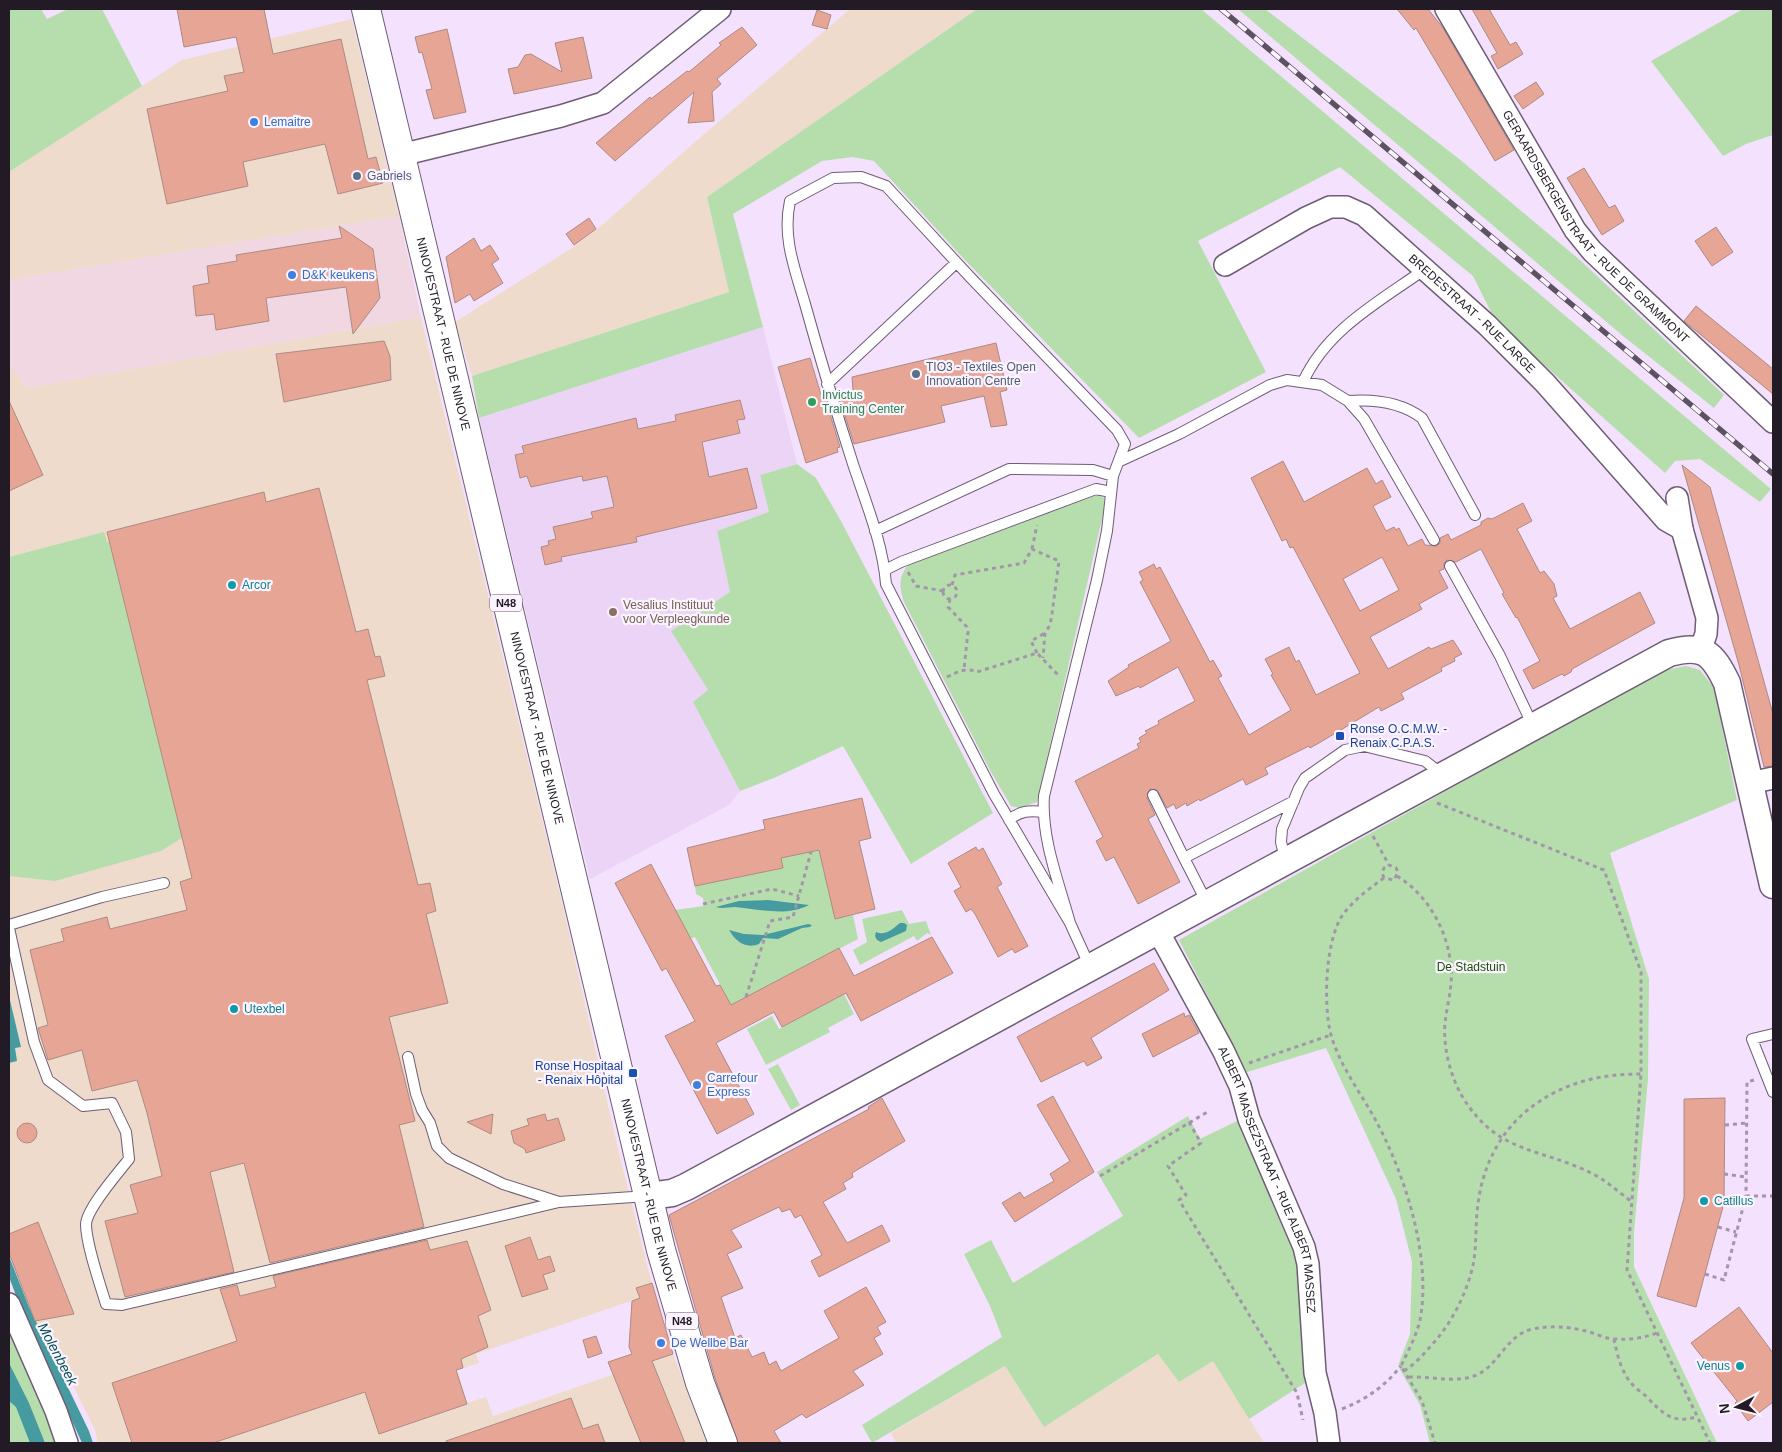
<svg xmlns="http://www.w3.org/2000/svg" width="1782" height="1452" font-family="Helvetica,sans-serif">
	<rect width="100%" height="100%" fill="#f4e1fd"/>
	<path fill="#f0d7e1" d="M399,216l22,101 -394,71 -18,-24v-84z"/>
	<path fill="#eedbcc" d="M850,9h127l-270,188 22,95 -257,84 -17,-54 117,-74 34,-26 74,-67z
		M352,19l47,197 -390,64v-108l173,-112z
		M421,317l139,577 58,255 36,144 -178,61 3,9 -22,7 10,33 19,-6 7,19 180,-62 35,89h-610l-3,-13 -34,-69 -26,-40 -26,-68v-889l18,24z
		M1159,1354l54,6 51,83h-368l-5,-10 114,-67 39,61z"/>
	<path fill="#ecd4f6" d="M763,327l34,137 -37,11 9,37 -52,19 13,61 -59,39 38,60 -16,11 47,89 -10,13 -14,8 -126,67 -111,-461z"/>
	<path fill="#b6dead" d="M9,9h32l6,10 21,-10h34l40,77 -133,86z
		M977,9h224l570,480 -11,13 -60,-43 -25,2 -10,12 -169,-151 -23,-46 -133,-109 -142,74 68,131 -127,66 -175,-179 -90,-98 -21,-4 -31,4 -89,53 30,113 -284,91 -7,-42 257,-84 -22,-95z
		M1238,9h27l193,149 123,103 143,134 -10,13 -91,-72z
		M1743,9h30v126l-27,9 -23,12 -72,-95z
		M797,464l19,14 25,43 152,292 -82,51 -68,-118 -69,32 -34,13 -47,-89 15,-12 -37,-59 59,-39 -13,-61 52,-19 -9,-37z
		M1097,495l7,3 1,8 -68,296 -17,6 -9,-2 -20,-34 -87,-170c-5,-16 -6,-25 5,-38z
		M104,532l3,10h2l73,296 -21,13 -106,30 -46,-5v-319z
		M1686,666l14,4 14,18 23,112 -127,53 39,126 -1,100 -14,153v35l83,176h-287l-10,-38 -22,-39 12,-32 2,-72 -16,-63 -70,-151 -82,25 -16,-37 -49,-96 459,-256 28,-14z
		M819,850l16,69 18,-4 5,24 -127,66 -36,-68 -5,2 -15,-29 29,-4 -1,-8 -7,-4 -1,-8 88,-18 -2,-10z
		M902,910l7,14 17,-3 5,14 -4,-2 -10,8 -3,-5 -54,29 -7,-15 14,-8 -5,-23z
		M844,994l10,20 -26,14 2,4 -64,33 -19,-36 25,-13 7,13z
		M778,1064l22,41 -9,5 -23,-41z
		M1188,1116l12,23 37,-18 59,138 9,124 -56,36 -36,-58 -34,21 -21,-28 -114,73 -39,-61 -133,77 -10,-18 140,-88 -12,-31 -26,-52 27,-14 22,43 110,-67 -26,-44z
		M9,1322l36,85 11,36h-47z"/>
	<path fill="#469ba1" d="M768,900l41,5c-23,12 -50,4 -74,2 -6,0 -13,2 -19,0l23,-6z
		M900,923h4l3,2 -1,6 -25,11 -4,-2 -2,-4 1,-4c9,4 17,-3 24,-9z
		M808,924l4,1 -2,2 -8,1 -24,11 -15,-1 -4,6c-13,5 -23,-2 -30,-14l15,4 19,1z
		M9,996l12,51 -6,1 2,13 -8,2z
		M9,1256l20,51 60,124 4,12h-11l-62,-137 -11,-29z
		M9,1363l20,40 16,40h-15l-14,-36 -7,-6z"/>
	<path fill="#e7a596" stroke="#ac8b83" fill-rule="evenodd" d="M177,9h87l9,45 68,-15 27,120 8,-2 7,26 -45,11 -13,-50 -82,18 5,24 -81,18 -20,-95 81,-18 -4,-15 20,-4 -8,-35 -52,10z
		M1397,9h31l15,19 71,122 -19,11 -79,-133 -2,2z
		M1472,9h17l21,36 6,-3 7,12 -25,15 -7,-13 6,-3z
		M817,10l14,5 -4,14 -15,-4z
		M742,27l15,18 -40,34 4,5 -9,8 2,29 -26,2 6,-31 -79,69 -19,-18 54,-46 1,2 36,-28 2,1 32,-27 -2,-2z
		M447,29l19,83 -32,7 -8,-29 6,-1 -10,-37 -3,1 -4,-16z
		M583,37l9,41 -78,16 -6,-25 10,-2 7,-12 6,-1 31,18 -7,-29z
		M1536,82l8,12 -21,15 -9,-13z
		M1584,168l25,40 6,-3 9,16 -22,14 -35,-57z
		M589,218l7,11 -22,16 -8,-11z
		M339,226l34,23 7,49 -27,36 -7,-47 -80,11 3,23 -53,9 -2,-16 -18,2 -3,-30 16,-3 -2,-17 30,-5 -1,-6 106,-17z
		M1716,227l17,25 -21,14 -17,-25z
		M474,238l7,13 9,-6 9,14 -7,5 11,19 -29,18 -4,-7 -15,9 -9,-46z
		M1696,306l77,63v25l-89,-73z
		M384,341l6,15 1,24 -107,22 -8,-48z
		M996,343l11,47 -7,2 7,33 -16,2 -7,-31 -43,10 4,16 -91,22 -16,-50 15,-4 -1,-13z
		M810,358l12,40h3l15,49 -3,1 1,4 -32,11 -28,-96z
		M740,400l5,19 -8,1 3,13 -38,9 7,35 38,-9 10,40 -121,29 1,5 -76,15 1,4 -17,4 -4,-18 8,-2 -1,-4 8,-2 -3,-12 40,-9 -2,-6 23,-5 -7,-31 -24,5 -1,-5 -51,11 -4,-11 -7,2 -5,-23 9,-2 -2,-7 114,-28 2,11 38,-8 -1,-6z
		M9,401l34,74 -34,16z
		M1283,461l21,41 63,-34 9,16 6,-4 9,17 -18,9 13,25 8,-4 2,3 3,-2 9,18 14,-7 3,6 12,1 3,-3v-5l8,-4 3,6 30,-15v-3l7,-4 4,1 31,-16 9,18 -15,8 23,44 4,-2 10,13 3,12 -4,2 17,31 70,-37 15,31 -83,46 -1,3 -7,4 -2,-2 -29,15 -10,-19 17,-9 -23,-44 -1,1 -14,-24 2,-1 -23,-44 -25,13 -9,-2 -3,3v6l-5,2 9,17 -29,16 3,5 -52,28 18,32 41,-22 2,2 22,-9 9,14 -8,4 1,3 -14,7 1,3 -41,22 3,6 -23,12 -2,-4 -60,36 -9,5 -1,-2 -44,22 3,6 -22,11 -3,-6 -43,22 -1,-2 -12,7 -1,-3 -10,6 -2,-5 -7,4 -10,-18 -7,-1 -3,9 8,17 -7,4 32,63 -42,22 -24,-47 -8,4 -10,-20 7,-4 -28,-56 64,-33 -2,-4 4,-2 -2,-4 8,-5 -2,-2 14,-7 -1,-3 37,-20 -17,-34 -38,21 -1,-2 -23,10 -8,-15 21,-14 -1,-2 43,-24 -31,-59 3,-2 -4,-8 15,-8 2,5 4,-2 50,95 3,-2 9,16 -4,2 31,57 42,-25 -20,-35 2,-1 -8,-15 24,-12 7,15 3,-2 17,35 44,-22 -67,-126 -3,1 -4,-9 -4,2 -31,-63zM1382,557l17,33 -39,21 -17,-32z
		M1682,465l28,22 63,227v52l-9,1 -25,-102z
		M319,488l37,144 12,-3 7,28 5,-1 5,20 -18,4 51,205 12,-2 6,28 -10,3 22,89 -59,14 26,104 -16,4 25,102 -154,36 -26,-100 -34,9 24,100 -109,25 -20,-76 33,-8 -8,-28 32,-9 -15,-63 -10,-33 -45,11 -10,-41 -34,10 -10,-32 10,-3 -18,-75 34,-9 -3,-12 46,-12 3,12 77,-19 -7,-28 12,-4 -85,-346 157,-40 2,10z
		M862,798l9,40 -12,3 16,68 -40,10 -16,-69 -38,8 2,10 -88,18 -8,-38 78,-19 -2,-9z
		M976,847l2,4 5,-3 19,36 -5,3 31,59 -13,7 -3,-4 -14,8 -23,-43 -4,-5 -5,3 -12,-21 7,-4 -13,-24z
		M651,864l65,122 4,-1 11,20 108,-57 15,28 78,-39 21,36 -92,48 -15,-28 -64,34 -8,-15 -58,31 38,71 -37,20 -52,-98 30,-15 -29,-53 -4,3 -47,-88z
		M1154,963l15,27 -78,48 11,20 -15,8 -3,-5 -43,21 -24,-45z
		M1184,1013l1,4 4,-2 10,18 -46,24 -11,-23z
		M1053,1096l41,76 -79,50 -13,-19 18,-11 4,6 30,-17 -4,-7 20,-13 -33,-56z
		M882,1098l23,43 -53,32 1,4 -10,6 3,6 -23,13 24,41 35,-18 8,16 -71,36 -8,-16 11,-6 -21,-40 -6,3 -5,-9 -8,3 -3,-5 -48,23 11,17 -15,7 16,34 -22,9 14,41 6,-3 11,22 12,-5 5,13 7,-4 5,10 58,-33 -15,-27 42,-24 20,35 -9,5 4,7 -7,4 9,16 -30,17 11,14 -58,33 -4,-4 -28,17 7,12h-43l-23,-65 -46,-163 200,-106 -1,-2z
		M1725,1098l-1,105 -28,104 -39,-11 27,-98v-99z
		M493,1114l-2,20 -24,-12z
		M545,1114l2,7 11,-3 7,22 -39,13 -1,-4 -11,-6 -3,-12 18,-6 -2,-6z
		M17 1133a10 10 0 1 1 20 0a10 10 0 1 1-20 0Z
		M38,1222l36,92 -39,7 -26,-68v-19z
		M530,1237l8,23 12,-4 5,15 -12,4 5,14 -26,8 -17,-51z
		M427,1240l3,10 37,-9 24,69 -13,6 10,31 -27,12 2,9 -7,2 11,34 -88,30 -14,-42 -152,51h-81l-20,-60 125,-42 -17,-52 17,-4 3,11 36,-9 -3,-11z
		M652,1283l21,71 -21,7 33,82h-44l-33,-81 24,-8 -3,-7 3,-46 8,-3 -4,-10z
		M1739,1307l34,46v49l-25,19 -13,-18 2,-2 -46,-58z
		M596,1336l6,17 -14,5 -5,-18z
		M571,1398l12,31 15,-5 7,19h-159v-2z"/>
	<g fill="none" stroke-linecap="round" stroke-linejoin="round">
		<defs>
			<path id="service" d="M1303,382c24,-53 76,-80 122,-113
				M827,384l129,-121
				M1348,401c26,-2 53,1 74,17l53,97
				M1120,461l59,-27 91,-49 17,-5 35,5 26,16 16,18 70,121
				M875,531l134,-62 84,1 20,6
				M1450,566l50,90 33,70
				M885,570l16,-8 195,-73 15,3
				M1153,795l31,63
				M1009,820c11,-9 20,-10 34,-8
				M1285,859l-4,-17 1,-13 17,-41 6,-10 40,-28 19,-4 61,15 18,14
				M1207,903l-23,-45 110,-57
				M1070,923c-11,-40 -29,-85 -26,-127l53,-216 10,-49 6,-55 12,-32 -8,-14 -147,-153 -84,-91 -25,-9 -28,1 -43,23c-8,37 5,68 15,103 15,54 31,107 48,160 13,39 30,80 33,120l108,210 76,129 20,44
				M9,925l93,-28 62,-14
				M9,928l25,114 14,38 35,26 29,-3 14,29 3,27c-11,14 -42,49 -43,65 0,20 14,60 20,80l16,1 437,-103
				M1773,1034l-21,5 21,53
				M408,1057l8,37 6,16 8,13 7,23 12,12 54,26 56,18 89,-6"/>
			<g id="minor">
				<path id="s1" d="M1446,9l129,221 17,21 181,171"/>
				<path d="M401,155l160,-39 42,-13 117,-94"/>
				<path id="s2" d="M1225,265l81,-47 24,-11h16l18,8 123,110 58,58 121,137 16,9"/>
				<path d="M1677,498l5,31 25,89 -1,16 -6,17"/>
				<path d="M1750,783l23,-5"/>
				<path id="s3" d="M1158,931l65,119 17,36 9,33 55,128 4,17 7,109 10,40 4,30"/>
				<path d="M9,1304l47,107 11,32"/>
			</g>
			<path id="tertiary" d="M649,1196l23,-3 14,-6 983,-534c34,-9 43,-1 58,30l46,202"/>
			<g id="primary">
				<path id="s4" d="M366,9l295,1241 39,133 23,60"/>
			</g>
		</defs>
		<use href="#service" stroke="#6e5d75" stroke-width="12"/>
		<use href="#minor" stroke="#6e5d75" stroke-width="24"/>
		<use href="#tertiary" stroke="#6e5d75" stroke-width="29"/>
		<use href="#primary" stroke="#6e5d75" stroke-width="30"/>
		<path stroke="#a395aa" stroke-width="3" stroke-dasharray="4 4" stroke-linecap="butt" d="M1032,549l5,-24
			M908,572l8,14 27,5
			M952,585l3,-10 69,-12 8,-14 27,12 -7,53 -2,11 -5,8 -2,25
			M943 592a7 7 0 1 1 14 0a7 7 0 1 1-14 0Z
			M950,599l-2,8 19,20 1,5 -4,37
			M1037,653l-6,-12 14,-8
			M947,677c11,-5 18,-10 30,-5l60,-19 23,24
			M1437,803l167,67 37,102v102l-14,196 83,173
			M1373,836l16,29 7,3 2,4 -4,8 -10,-2
			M1397,876c31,19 51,55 54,91 2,19 -4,38 -6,56 -2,24 5,52 17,73 36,60 80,51 133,79 13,7 25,18 37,27
			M1384,878c-14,10 -29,21 -40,35 -19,25 -21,92 -13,122 9,31 29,57 44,84 30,55 57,139 45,201 -4,17 -12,31 -19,46l21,35 13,42
			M1384,878l-2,-5 2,-5 5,-2
			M703,904l69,-15 27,7
			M746,997l24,-76 23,-4 18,-65
			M1249,1063l82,-28
			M1189,1122l12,21 -33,23 18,29 -7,5 118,193 6,27
			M1725,1125l22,-2
			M1724,1174l22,3
			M1100,1176l109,-65
			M1746,1196h27
			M1718,1227l18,5
			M1705,1274l19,6 22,-84 1,-114 7,-2
			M1614,1339c3,15 7,32 17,44 4,5 10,9 15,13 16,17 26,28 50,21
			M1404,1371c13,-8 23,-21 33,-32 17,-21 30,-47 36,-74 4,-20 2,-41 5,-61 5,-41 25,-78 59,-101 32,-22 66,-29 104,-29
			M1409,1377c20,-1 45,6 65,-1 24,-8 32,-42 59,-47 19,-4 38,-2 57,3 8,3 17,7 25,7 16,1 28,-1 42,-6
			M1342,1409c25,-10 43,-23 59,-43"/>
		<use href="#service" stroke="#fff" stroke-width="10"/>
		<use href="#minor" stroke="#fff" stroke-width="21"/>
		<use href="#tertiary" stroke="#fff" stroke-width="26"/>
		<use href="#primary" stroke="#fff" stroke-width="28"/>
		<defs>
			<path id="rail" d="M1221,9l552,465"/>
		</defs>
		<use href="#rail" stroke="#5d5261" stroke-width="5.5"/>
		<use href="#rail" stroke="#fbf3fe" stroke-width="4" stroke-dasharray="11" stroke-linecap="butt"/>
	</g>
	<g fill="#3f7fe0" stroke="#fbf3fe" stroke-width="2">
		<circle cx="254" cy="122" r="5"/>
		<circle cx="292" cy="275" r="5"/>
		<circle cx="697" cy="1085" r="5"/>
		<circle cx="661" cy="1343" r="5"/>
	</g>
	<g fill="#5c6f8a" stroke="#fbf3fe" stroke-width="2">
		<circle cx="357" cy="176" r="5"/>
		<circle cx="916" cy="374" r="5"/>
	</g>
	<circle fill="#2e9e5b" stroke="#fbf3fe" stroke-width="2" cx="812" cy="402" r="5"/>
	<g fill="#0f9aa8" stroke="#fbf3fe" stroke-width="2">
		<circle cx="232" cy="585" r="5"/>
		<circle cx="234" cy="1009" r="5"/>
		<circle cx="1704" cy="1201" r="5"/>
		<circle cx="1740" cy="1366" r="5"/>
	</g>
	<circle fill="#8d6e63" stroke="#fbf3fe" stroke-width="2" cx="613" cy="612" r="5"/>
	<g fill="#1a4fb4" stroke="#fbf3fe" stroke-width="2">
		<rect x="1335" y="731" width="10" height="10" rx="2.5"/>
		<rect x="628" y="1068" width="10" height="10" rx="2.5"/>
	</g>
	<g text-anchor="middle" stroke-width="4.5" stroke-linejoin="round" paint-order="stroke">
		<g fill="#fbf3fe" stroke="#635c66" stroke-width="1">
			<rect x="490" y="594.5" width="32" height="17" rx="4"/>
			<rect x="666" y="1312.5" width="32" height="17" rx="4"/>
		</g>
		<g font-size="11" font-weight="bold" fill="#221b25">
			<text x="506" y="607">N48</text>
			<text x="682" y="1325">N48</text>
		</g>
		<g font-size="12" fill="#366cbe" stroke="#fbf3fe" text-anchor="start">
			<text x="264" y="126">Lemaitre</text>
			<text x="302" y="279">D&amp;K keukens</text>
			<text x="707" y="1082">Carrefour<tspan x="707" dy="14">Express</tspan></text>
			<text x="671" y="1347">De Wellbe Bar</text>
		</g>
		<g font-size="12" fill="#4e5e75" stroke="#fbf3fe" text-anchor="start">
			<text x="367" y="180">Gabriels</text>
			<text x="926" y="371">TIO3 - Textiles Open<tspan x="926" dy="14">Innovation Centre</tspan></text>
		</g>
		<g font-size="12" fill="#221b25" stroke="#fbf3fe">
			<text dy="4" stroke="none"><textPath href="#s1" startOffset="266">GERAARDSBERGENSTRAAT - RUE DE GRAMMONT</textPath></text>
			<text dy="4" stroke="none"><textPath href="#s2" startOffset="302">BREDESTRAAT - RUE LARGE</textPath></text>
			<text dy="4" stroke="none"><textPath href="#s4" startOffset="334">NINOVESTRAAT - RUE DE NINOVE</textPath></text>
			<text dy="4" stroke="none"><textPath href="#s4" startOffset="739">NINOVESTRAAT - RUE DE NINOVE</textPath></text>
			<text dy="4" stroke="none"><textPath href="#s3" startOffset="274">ALBERT MASSEZSTRAAT - RUE ALBERT MASSEZ</textPath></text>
			<text dy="4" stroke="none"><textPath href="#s4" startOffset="1219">NINOVESTRAAT - RUE DE NINOVE</textPath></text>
		</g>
		<g font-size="12" fill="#27864d" stroke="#fbf3fe" text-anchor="start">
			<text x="822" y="399">Invictus<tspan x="822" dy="14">Training Center</tspan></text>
		</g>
		<g font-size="12" fill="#0d838f" stroke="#fbf3fe" text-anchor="start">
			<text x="242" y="589">Arcor</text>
			<text x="244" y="1013">Utexbel</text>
			<text x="1714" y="1205">Catillus</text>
			<text x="1730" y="1370" text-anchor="end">Venus</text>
		</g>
		<g font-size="12" fill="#785e54" stroke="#fbf3fe" text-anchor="start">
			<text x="623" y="609">Vesalius Instituut<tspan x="623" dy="14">voor Verpleegkunde</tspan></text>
		</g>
		<g font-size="12" fill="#164399" stroke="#fbf3fe" text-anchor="start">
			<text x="1350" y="733">Ronse O.C.M.W. -<tspan x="1350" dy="14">Renaix C.P.A.S.</tspan></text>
			<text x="623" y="1070" text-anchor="end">Ronse Hospitaal<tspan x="623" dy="14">- Renaix Hôpital</tspan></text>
		</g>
		<g font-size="12" fill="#1b4f0b" stroke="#fbf3fe">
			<text x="1471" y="971">De Stadstuin</text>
		</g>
		<g font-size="14" font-style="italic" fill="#035257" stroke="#fbf3fe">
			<text transform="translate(58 1354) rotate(62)" y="5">Molenbeek</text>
		</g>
	</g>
	<rect width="1782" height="1452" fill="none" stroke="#221b25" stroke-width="20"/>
	<g transform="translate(1737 1407) rotate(263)" stroke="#fbf3fe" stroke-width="4" paint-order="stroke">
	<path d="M0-4L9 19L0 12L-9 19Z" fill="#221b25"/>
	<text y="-8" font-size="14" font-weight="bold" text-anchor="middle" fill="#221b25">N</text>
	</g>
</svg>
